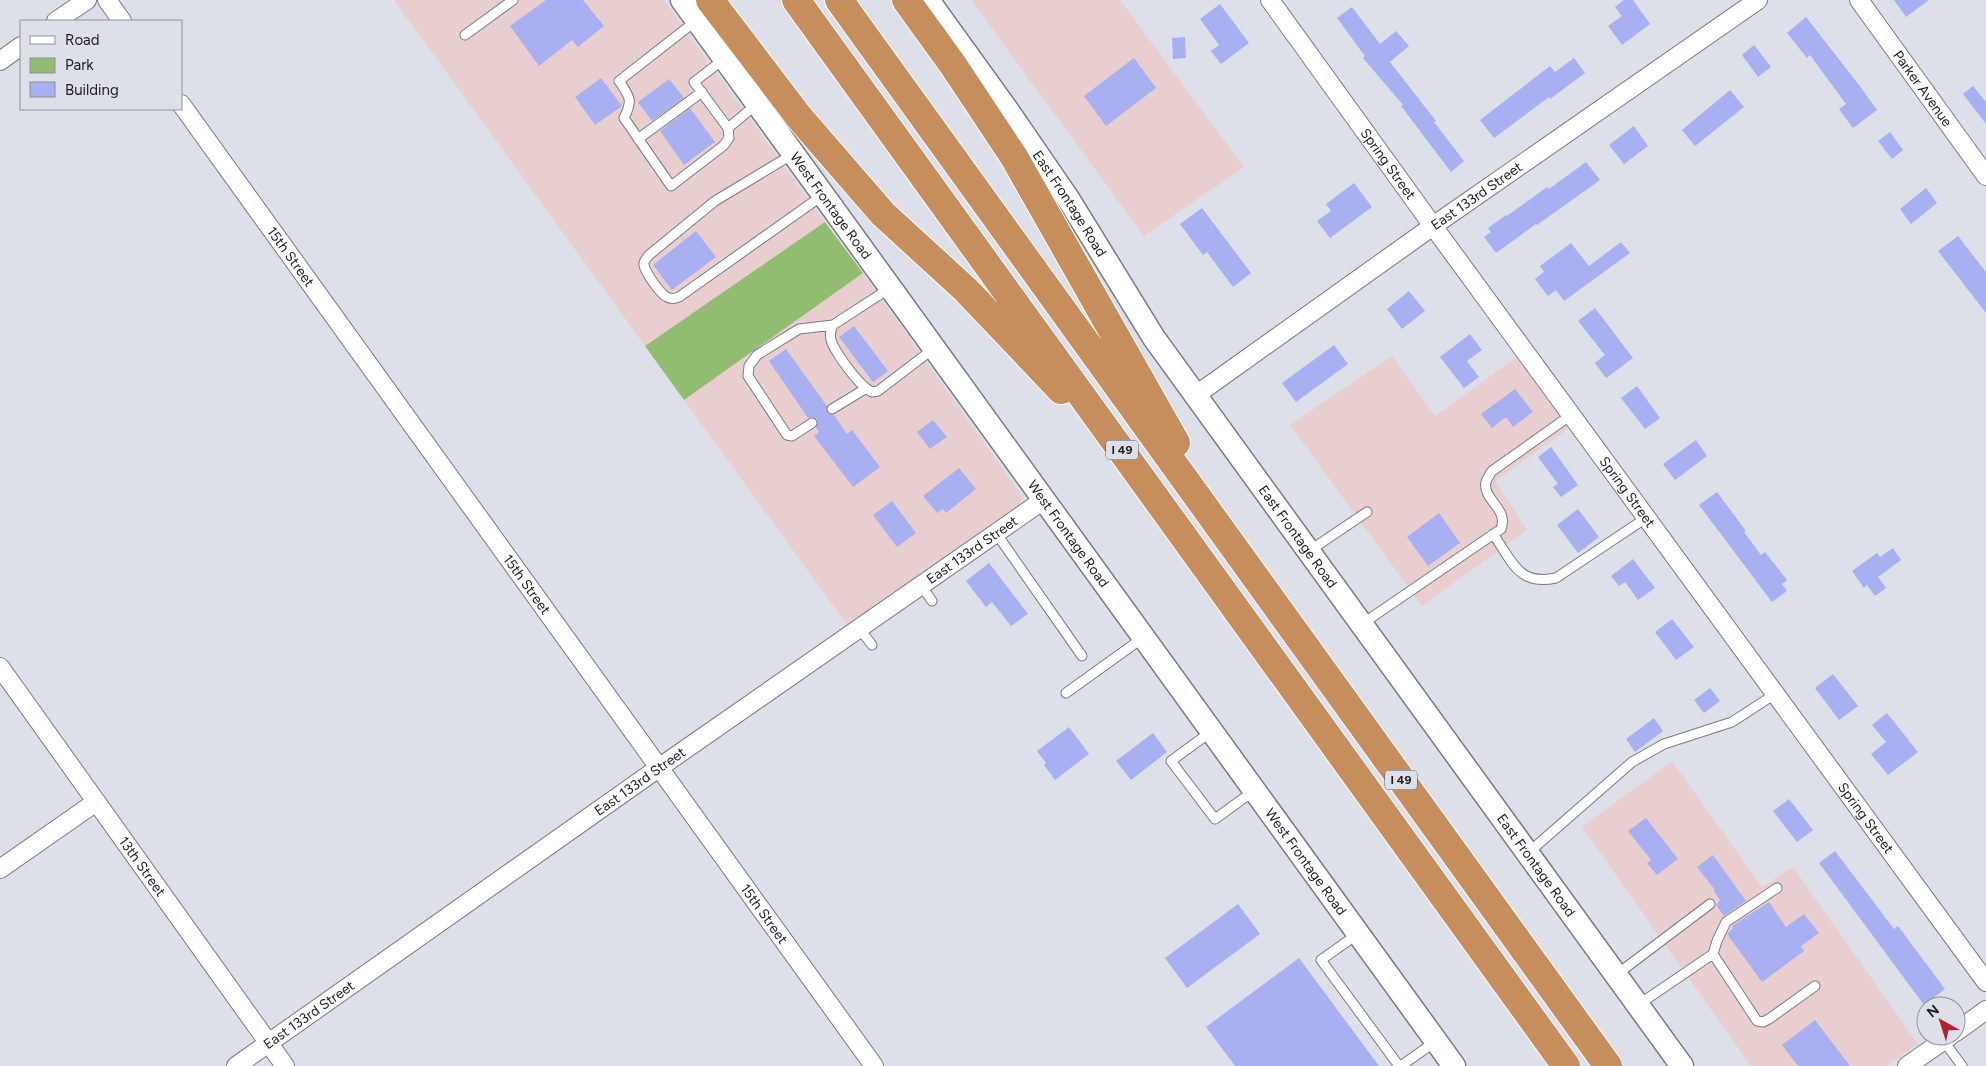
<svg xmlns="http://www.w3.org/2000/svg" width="1986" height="1066" font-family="Figtree,sans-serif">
	<rect width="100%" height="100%" fill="#dddfe9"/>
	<path fill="#e9ced0" d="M394,0h270l161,222 -180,124z
		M971,0h149l124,167 -100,69z
		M863,273l160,224 -4,8 -171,121 -164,-226z
		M1392,356l43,60 82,-59 52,71 -74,53 32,49 -105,76 -132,-181z
		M1672,761l90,126 31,-20 125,177 -32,22h-135l-169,-239z"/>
	<path fill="#92bd70" d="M825,222l38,51 -179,127 -39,-54z"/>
	<path fill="#a9b0f1" d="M546,0h37l21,26 -26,21 -6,-7 -33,26 -29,-40z
		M1624,0h9l17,24 -28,21 -14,-19 14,-10 -7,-9z
		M1894,0h35l-23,17z
		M1220,4l29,39 -28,21 -10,-13 8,-6 -19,-26z
		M1352,7l28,37 16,-13 13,15 -19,16 46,59 -2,1 30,39 -13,11 -50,-66 2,-1 -40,-47 2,-2 -28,-38z
		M1806,17l53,68 18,25 -24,18 -14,-19 7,-5 -36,-49 -3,3 -20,-25z
		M1185,37l1,21 -13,1 -1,-21z
		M1754,45l17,22 -13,10 -16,-22z
		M1134,58l22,30 -50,38 -22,-30z
		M1574,58l11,15 -35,26 -1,-2 -55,41 -14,-18 70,-54 5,6z
		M601,78l21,28 -27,19 -20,-28z
		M669,79l15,19 -32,23 -14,-19z
		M1973,86l13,16v22l-23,-30z
		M1730,90l14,17 -49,39 -13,-16z
		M690,108l25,34 -31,23 -24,-34z
		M1634,126l14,20 -24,18 -15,-19z
		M1890,132l13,18 -11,9 -14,-18z
		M1586,162l14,18 -63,45 -1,-1 -40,29 -12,-16 7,-5 -3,-4 18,-13 1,1 40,-29 2,2z
		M1354,183l18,24 -42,31 -13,-17 14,-10 -5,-7z
		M1926,188l11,15 -26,21 -11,-15z
		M1202,208l49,65 -18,14 -26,-35 -4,3 -23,-31z
		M696,231l20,26 -44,33 -19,-25z
		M1958,236l28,36v41l-48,-62z
		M1621,242l9,11 -66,48 -8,-11 -8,6 -13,-17 9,-7 -4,-6 31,-23 18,23z
		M1409,291l16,20 -23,18 -15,-20z
		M1595,308l38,50 -27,20 -11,-15 10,-8 -27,-34z
		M854,326l34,45 -15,11 -34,-45z
		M1470,334l12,16 -15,11 12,16 -15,11 -24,-31z
		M1334,345l14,19 -52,38 -14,-19z
		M786,349l41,57v7l7,2 13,19 5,-4 28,37 -27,20 -39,-51 5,-4 -3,-4 2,-5 -1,-4 -5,-2 -4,1 -39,-57z
		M1637,386l23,32 -15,11 -24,-31z
		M1515,389l18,23 -20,15 -7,-10 -14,11 -11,-14z
		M933,420l14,17 -17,12 -13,-17z
		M1696,440l11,16 -32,24 -12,-16z
		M1551,447l27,38 -17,12 -8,-10 5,-3 -20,-27z
		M959,468l17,21 -30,24 -3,-4 -6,4 -14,-17z
		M1717,492l29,39 -2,1 17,23 4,-3 22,28 -5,4 5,7 -15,11 -73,-97z
		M892,501l24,32 -19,14 -24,-32z
		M1578,509l21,28 -21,16 -21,-28z
		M1439,513l21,30 -32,23 -21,-29z
		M1893,548l8,12 -23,17 8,11 -11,8 -8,-11 -3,3 -12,-17 25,-18 3,4z
		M1633,559l22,29 -17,12 -13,-18 -6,4 -8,-10z
		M989,563l39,51 -17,12 -19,-24 -6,5 -20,-26z
		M1672,619l22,28 -18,13 -21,-28z
		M1833,674l25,32 -19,14 -24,-32z
		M1710,688l10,13 -16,12 -10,-13z
		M1887,713l31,39 -30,23 -17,-21 15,-12 -14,-17z
		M1654,718l9,13 -28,21 -9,-13z
		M1069,727l20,27 -34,26 -11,-15 2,-2 -9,-12z
		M1153,733l14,19 -36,28 -15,-19z
		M1789,799l24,31 -16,12 -24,-31z
		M1646,818l32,41 -21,16 -10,-12 4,-3 -23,-29z
		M1835,851l59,78 4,-3 47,63 -21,16 -105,-142z
		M1713,855l33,46 -22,15 -8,-11 4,-5 -6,-9 1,-1 -18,-23z
		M1769,902l17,25 18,-13 15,19 -18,13 3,5 -42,31 -35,-48 6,-6 -1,-2z
		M1238,904l22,30 -73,54 -22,-30z
		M1299,958l80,108h-144l-29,-39z
		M1815,1020l35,46h-52l-16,-21z"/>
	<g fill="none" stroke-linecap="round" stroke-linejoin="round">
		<defs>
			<path id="service" d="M697,20l-78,61c11,16 14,19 5,37l47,68 52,-40 6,-8 -1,-10
				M465,35l48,-35
				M724,59l-30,23 34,46 29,-24
				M638,139l64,-47
				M793,154l-78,47 -66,54c-2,3 -6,6 -5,10 1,7 17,30 23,32 5,3 8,1 12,0l144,-102
				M890,288l-57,37c-3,6 -4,11 -1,18 6,13 27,43 40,49l6,-1 55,-42
				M832,409l33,-20
				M812,423l-20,13 -5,-1 -39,-59 1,-10 8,-11 42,-26 34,-4
				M996,533l86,123
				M1493,534c20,28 25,52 63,44l90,-60
				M1309,551l58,-39
				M921,585l11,16
				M1362,624l139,-95c8,-21 -19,-29 -15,-47 1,-3 4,-8 6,-11l79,-56
				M859,628l13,17
				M1066,693l78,-56
				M1212,731l-41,30 44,58 40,-29
				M1528,853l104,-91 32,-18 68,-22 43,-28
				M1359,933l-38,27 78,106
				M1713,954l4,-13 9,-19 51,-34
				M1616,975l94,-71
				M1638,1005l75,-51 44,67 6,1 6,-3 46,-33
				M1943,1040l19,26
				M1401,1066l35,-25"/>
			<g id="minor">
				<path d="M107,0l15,21"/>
				<path id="s1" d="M1270,0l163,226 553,756"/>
				<path id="s2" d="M1859,0l127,176"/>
				<path d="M56,21l31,-21"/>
				<path d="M0,61l21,-15"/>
				<path id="s3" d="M181,104l693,962"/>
				<path id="s4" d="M1196,395l237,-169 325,-226"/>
				<path id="s5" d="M0,667l285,399"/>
				<path d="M0,869l96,-67"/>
				<path d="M1956,1032l30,-22"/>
				<path id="s6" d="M236,1066l424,-299 385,-268"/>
				<path d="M1907,1066l43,-30"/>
			</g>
			<g id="tertiary">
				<path id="s7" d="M682,0l772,1066"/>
				<path id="s8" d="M928,0l80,111 61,89 85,138 528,728"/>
			</g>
			<path id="motorway" d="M710,0l89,117 84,97 83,76 95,100
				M796,0l770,1066
				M839,0l769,1066
				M906,0l47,65 61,92 162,286"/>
		</defs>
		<use href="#service" stroke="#797b84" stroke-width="11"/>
		<use href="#minor" stroke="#797b84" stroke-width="20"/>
		<use href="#tertiary" stroke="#797b84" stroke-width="25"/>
		<use href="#motorway" stroke="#fff" stroke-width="30"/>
		<use href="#service" stroke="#fff" stroke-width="9"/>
		<use href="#minor" stroke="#fff" stroke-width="18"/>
		<use href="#tertiary" stroke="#fff" stroke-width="22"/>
		<use href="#motorway" stroke="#c78e5d" stroke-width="28"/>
	</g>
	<g text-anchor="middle" stroke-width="4" stroke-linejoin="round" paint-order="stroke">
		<g fill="#dddfe9" stroke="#57575d" stroke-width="1">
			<rect x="1106" y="440.5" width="32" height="19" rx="4"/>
			<rect x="1385" y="770.5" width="32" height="19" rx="4"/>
		</g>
		<g font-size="12" font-weight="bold" fill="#1d1d21">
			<text x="1122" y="454">I 49</text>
			<text x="1401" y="784">I 49</text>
		</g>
		<g font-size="14" fill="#1d1d21" stroke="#dddfe9">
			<text dy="5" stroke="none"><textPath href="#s2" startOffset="109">Parker Avenue</textPath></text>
			<text dy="5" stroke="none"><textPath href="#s1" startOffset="202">Spring Street</textPath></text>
			<text dy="5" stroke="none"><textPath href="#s4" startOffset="344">East 133rd Street</textPath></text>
			<text dy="5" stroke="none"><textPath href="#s8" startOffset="248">East Frontage Road</textPath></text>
			<text dy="5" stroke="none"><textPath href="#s7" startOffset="254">West Frontage Road</textPath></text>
			<text dy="5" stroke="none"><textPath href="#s3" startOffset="188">15th Street</textPath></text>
			<text dy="5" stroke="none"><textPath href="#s1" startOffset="608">Spring Street</textPath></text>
			<text dy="5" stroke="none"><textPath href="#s7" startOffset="659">West Frontage Road</textPath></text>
			<text dy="5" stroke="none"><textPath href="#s8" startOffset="652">East Frontage Road</textPath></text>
			<text dy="5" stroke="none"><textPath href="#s6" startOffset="899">East 133rd Street</textPath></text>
			<text dy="5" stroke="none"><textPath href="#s3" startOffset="592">15th Street</textPath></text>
			<text dy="5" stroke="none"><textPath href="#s6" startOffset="494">East 133rd Street</textPath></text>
			<text dy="5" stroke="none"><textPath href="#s1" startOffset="1012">Spring Street</textPath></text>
			<text dy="5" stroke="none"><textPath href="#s7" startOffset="1064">West Frontage Road</textPath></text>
			<text dy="5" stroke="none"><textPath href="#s8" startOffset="1058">East Frontage Road</textPath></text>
			<text dy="5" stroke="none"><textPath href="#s5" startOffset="245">13th Street</textPath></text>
			<text dy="5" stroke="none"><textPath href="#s3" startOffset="998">15th Street</textPath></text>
			<text dy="5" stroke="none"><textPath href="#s6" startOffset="89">East 133rd Street</textPath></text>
		</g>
	</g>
	<rect x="20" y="20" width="162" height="90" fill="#dddfe9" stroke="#909199"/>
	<rect x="30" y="36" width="25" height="8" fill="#ffffff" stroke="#909199"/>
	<text x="65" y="45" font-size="15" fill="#1d1d21">Road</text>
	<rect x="30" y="58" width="25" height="15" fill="#92bd70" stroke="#909199"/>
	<text x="65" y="70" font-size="15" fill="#1d1d21">Park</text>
	<rect x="30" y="82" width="25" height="15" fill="#a9b0f1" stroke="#909199"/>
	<text x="65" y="95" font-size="15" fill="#1d1d21">Building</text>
	<g transform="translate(1941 1021) rotate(321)"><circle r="24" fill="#dddfe9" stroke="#909199"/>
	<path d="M0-4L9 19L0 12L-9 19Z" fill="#b3212f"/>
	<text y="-8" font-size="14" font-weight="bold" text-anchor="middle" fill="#1d1d21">N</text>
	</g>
</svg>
